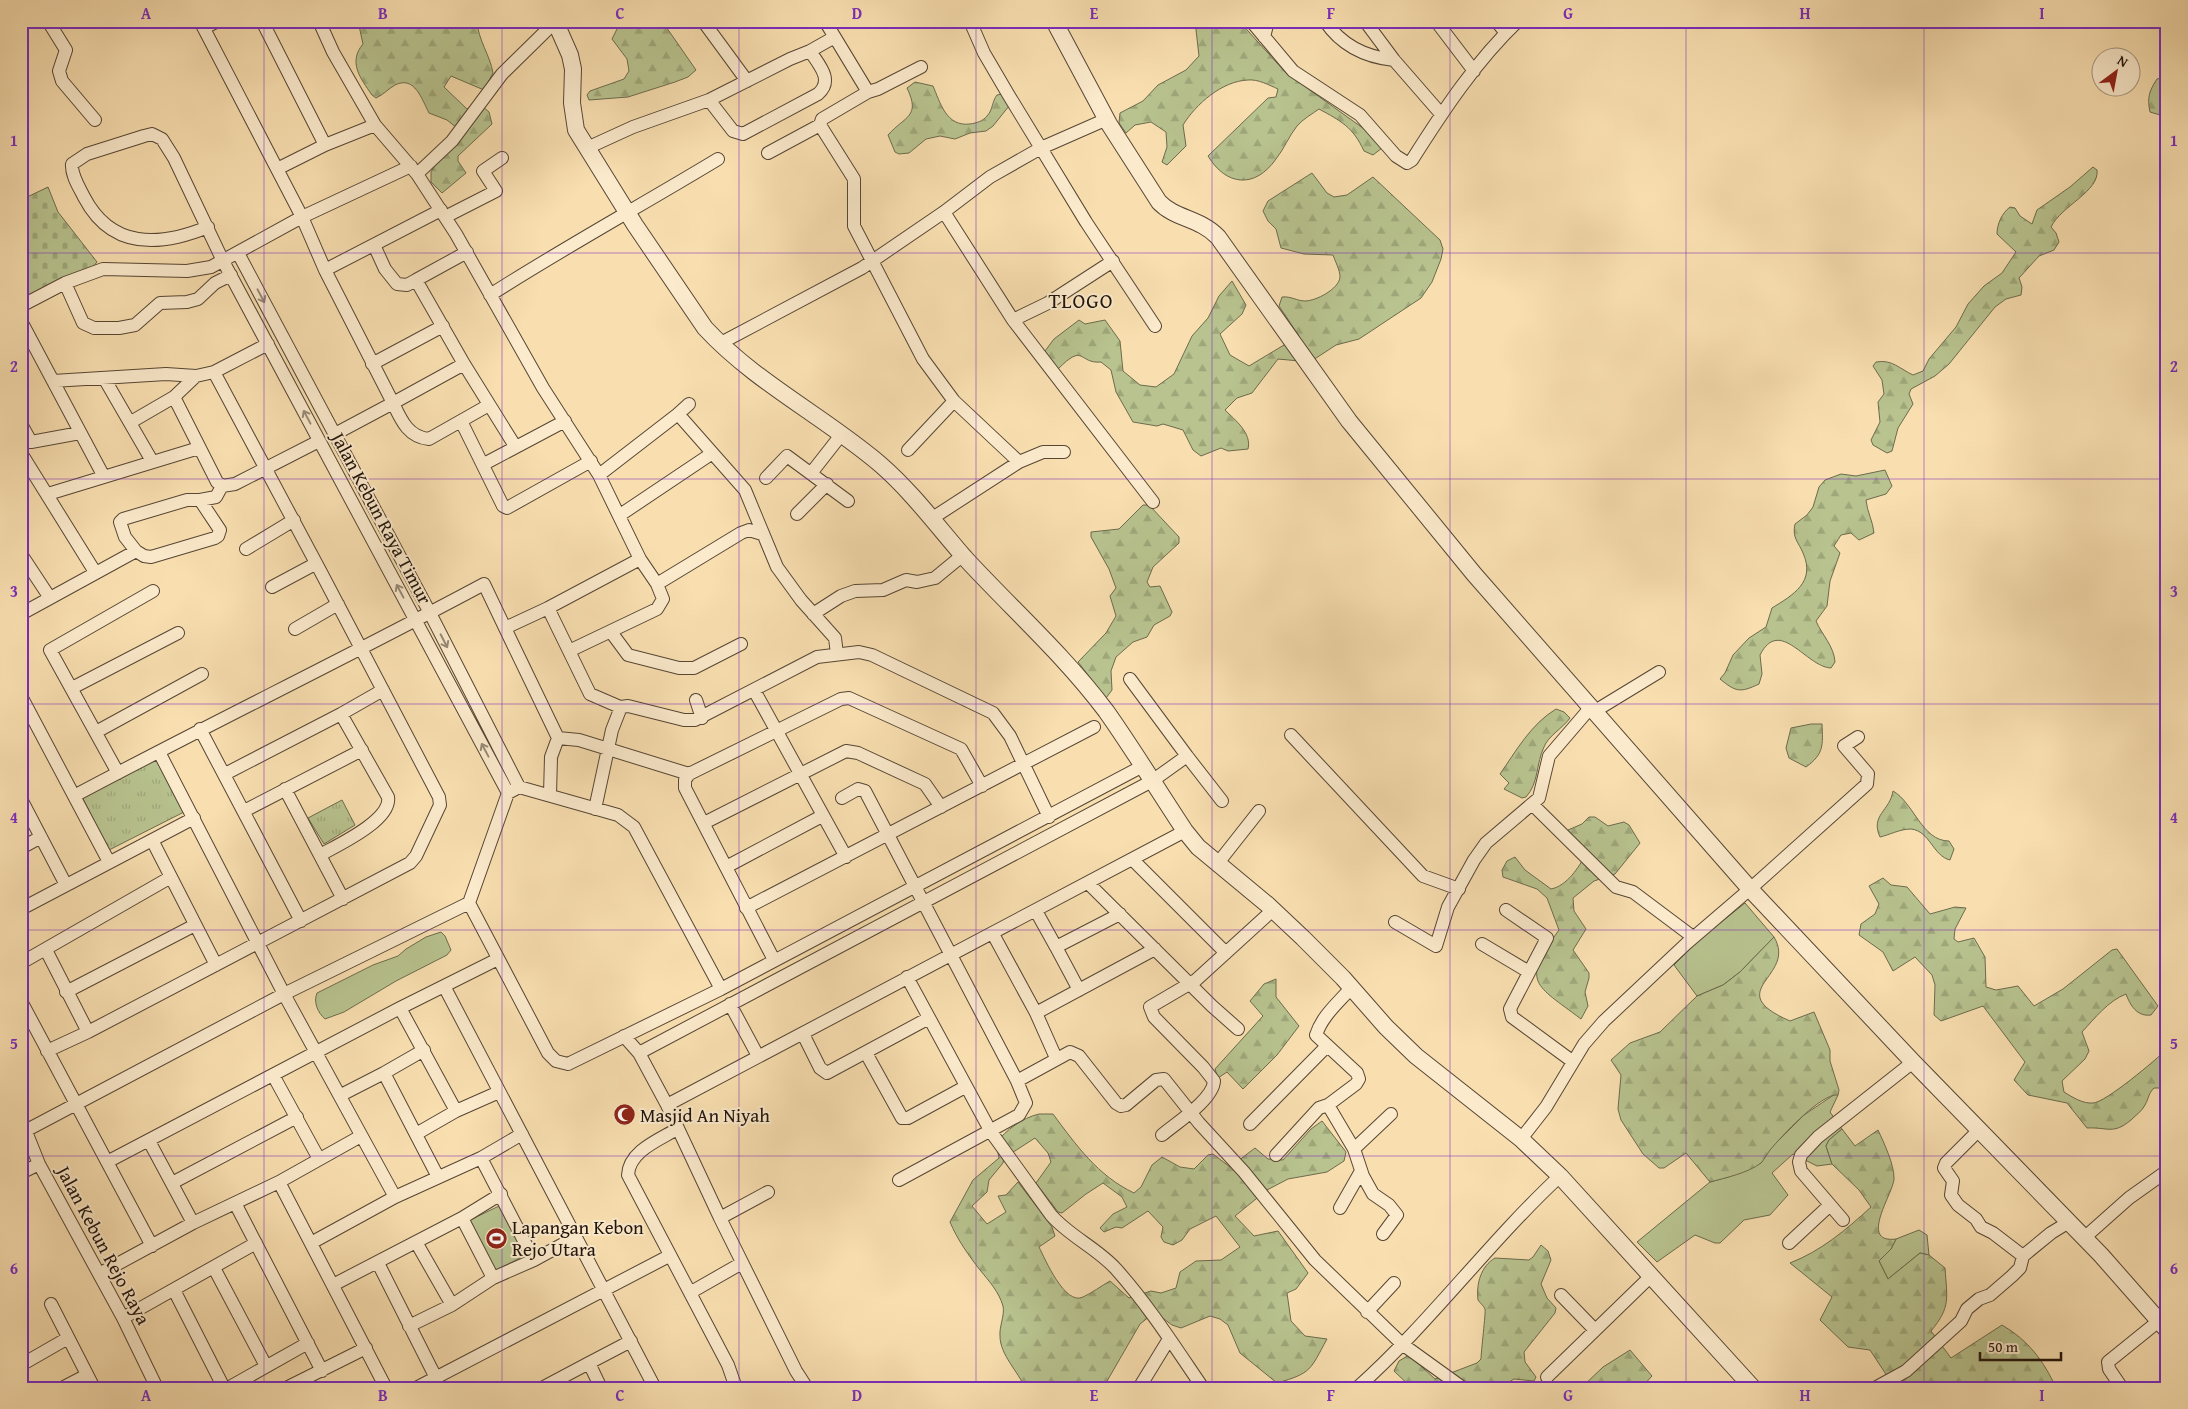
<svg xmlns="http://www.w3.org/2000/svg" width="2188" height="1409" font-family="'Gentium Book Plus',serif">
	<defs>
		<pattern id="forest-firs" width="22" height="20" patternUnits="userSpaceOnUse" patternTransform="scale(1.25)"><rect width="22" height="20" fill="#b8c38f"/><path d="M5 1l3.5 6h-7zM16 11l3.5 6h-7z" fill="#9ea77a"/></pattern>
		<pattern id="cemetery-stones" width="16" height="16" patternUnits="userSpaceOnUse" patternTransform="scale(1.25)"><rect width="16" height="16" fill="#b8c38f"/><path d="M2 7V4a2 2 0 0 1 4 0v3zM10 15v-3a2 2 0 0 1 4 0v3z" fill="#9ea77a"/></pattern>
		<pattern id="park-tufts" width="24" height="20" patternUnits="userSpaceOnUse" patternTransform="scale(1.25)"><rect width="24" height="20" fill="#b8c38f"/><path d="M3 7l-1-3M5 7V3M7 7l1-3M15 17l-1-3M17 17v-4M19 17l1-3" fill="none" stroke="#9ea77a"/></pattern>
	</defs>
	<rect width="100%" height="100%" fill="#f9dfb0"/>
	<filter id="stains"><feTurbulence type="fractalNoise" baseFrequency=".004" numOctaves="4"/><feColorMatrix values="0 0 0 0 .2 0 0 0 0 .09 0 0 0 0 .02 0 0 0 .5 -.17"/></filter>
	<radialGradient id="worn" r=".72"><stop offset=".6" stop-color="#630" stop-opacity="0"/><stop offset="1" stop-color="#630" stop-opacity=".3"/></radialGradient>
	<path fill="#b8c38f" stroke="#6c6b4d" d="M1745,903l29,34 -34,35 -17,13 -26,11 -23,-31 25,-25z
		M441,932l4,4 6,14 -4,5 -51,26 -52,31 -19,7c-7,-6 -12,-17 -8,-26l56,-28 25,-9 8,-7 20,-12z
		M1835,1094l3,1 -8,17 12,17 -13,11 -3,6 6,18 -15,2 -24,-12 -21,19 16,22 -18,20 -26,5 -24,23h-5l-20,-8 -38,27 -20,-20 73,-60 18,-5 33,-14 8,-13 35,-35z
		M499,1206l27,49 -32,16 -28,-49z
		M1919,1230l8,5 2,20 -9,-2 -32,26 -9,-18 12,-12 5,-10z"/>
	<path fill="url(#forest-firs)" stroke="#6c6b4d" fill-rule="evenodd" d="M358,21h119c1,19 13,34 16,52l-9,17 -33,-14 -7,11 23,22 15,-3 7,6 3,12 -34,32v5l8,12 -24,20 -11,-11v-10l26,-44 -10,-8 -18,-7c-7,-13 -14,-38 -34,-28 -7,4 -12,10 -19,13l-4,-3c-12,-17 -24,-33 -9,-51z
		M621,21h41l34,49 -8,7 -13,5 -47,15 -39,3 -2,-5 3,-4 34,-12 5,-8 -2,-12 -15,-20z
		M1195,21h44l47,52 81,58 15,17 -9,7 -9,-4c-11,-24 -23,-30 -45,-42 -7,5 -16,10 -22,17 -8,10 -13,23 -21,33 -21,30 -50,27 -68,-3l60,-58 8,-1 2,-8c-9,-4 -20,-10 -30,-9 -26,1 -52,24 -65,45l3,21 -19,19 -5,-3 5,-15 -1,-15 -15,-10 -16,3 -9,8 -7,-10 1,-10 23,-12 15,-16 28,-15 13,-14z
		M2167,77v40l-17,-5c-3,-14 -1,-21 7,-33z
		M915,82l18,4c7,16 13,41 37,38 7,-1 13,-3 17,-8 6,-6 5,-15 10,-21l5,-1 7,12 -16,20 -7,5 -16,2 -15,6 -15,-3 -14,3 -17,14 -10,1 -4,-2 -7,-17c17,-19 33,-18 19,-47z
		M2093,167l4,3c3,21 -36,36 -46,57l5,6 3,9 -5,8 -15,6 -20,22 3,9 -1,8 -15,4 -11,8 -46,57 -14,12 -24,13 -2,5 4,10 -15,24 -6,23 -5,2 -14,-8 -2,-5 9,-18 -2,-20 6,-8 -2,-14 -9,-14 3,-4c16,-3 24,7 37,13l10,-4 6,-12 27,-32 12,-23 16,-18 18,-13 14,-21 -19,-18c0,-10 5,-21 13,-27l5,1 5,8 12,8 5,-14 33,-23z
		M1312,173l15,20 7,4 13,-2 26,-18 67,63 3,9 -2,10 -9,23 -11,16 -62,41 -23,6 -26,17 -32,-3 -26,34 -15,5 -12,12c10,10 27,23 23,39l-20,2 -7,-3 -20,8 -8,-6 -10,-20 -20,-6 -6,2 -24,-4 -17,-30 -5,-22 -10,-8c-23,2 -16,-20 -43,7l-13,-18 9,-12 25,-19 6,4 20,-4 15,21 3,30 17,14 16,2 18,-13 18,-38 16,-18 11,-22 13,-15 14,24 -4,9 -22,20 10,21 19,11 50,-30 -20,-30 3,-9c9,-1 15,4 23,4 11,0 34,-12 35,-24 0,-7 -5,-16 -7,-22l-29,-1 -23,-6 -5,-19 -8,-8 -5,-10 5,-10z
		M1885,470l7,16 -6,8 -20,6c1,12 7,21 8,33l-15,7 -8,-7 -10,2 -7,11 6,7 -10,28 -3,25 -11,15c6,14 18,25 19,41l-4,6c-25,-1 -51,-52 -71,-13l2,19 -3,10c-19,9 -23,8 -39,-5l5,-6 8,-18 16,-17 17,-11 6,-19c21,-13 44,-26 31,-55 -5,-12 -11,-15 -8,-29l12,-9 6,-8 6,-20 6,-7 16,-6 15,2z
		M1143,505h6l30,32v6l-26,24 -6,15 3,5 10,-1 12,26 -2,4 -16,9 -7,12 -14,5 -17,15 -5,14 1,19 -6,8 -28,-36 28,-29 10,-17 -6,-20 6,-8 -7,-19 -18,-32v-5l28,-3z
		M1556,709l8,3 6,6c-7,10 -22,18 -26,29 -8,16 -5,36 -18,50l-4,1 -18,-9 5,-6 -9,-9c16,-23 31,-50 56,-65z
		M1811,724h11c1,21 2,30 -16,43l-17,-9 -3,-10 5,-20z
		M1893,791c21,12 29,50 56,50l5,8 -4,11c-17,-4 -20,-29 -39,-31 -11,0 -22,6 -31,8 -10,-22 10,-26 13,-46z
		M1589,817h6l13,9 16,-4 5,3 11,18 -25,31 -21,7 -21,17 1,13 12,18 -13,21 16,23v5l-4,14 3,14 -7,13c-46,-35 -61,-36 -22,-89l-12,-32 -10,-9 -34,-12 -1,-7 5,-9 8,-4 10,13 26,19c16,-3 28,-22 35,-35l-18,-24 14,-6z
		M1883,878l8,7 16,2 23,27 25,-7 11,1 -11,21 -1,10 4,3 16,-4 11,19 1,30 10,3 22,-4 16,20 29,-17 49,-39 5,-1 41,57 -7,9c-14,2 -21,-10 -25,-21 -18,7 -31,24 -44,38l7,19 -4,8 -23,22 2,11c8,5 19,12 29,11 12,0 64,-44 74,-54v39h-13c-6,6 -5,10 -9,17 -3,6 -9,10 -14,15 -18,15 -23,7 -44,8l-20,-25 -39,-8 -14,-15 11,-18 -42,-56 -42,15 -7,-6 1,-30 -3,-10 -17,-18 -22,14 -10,-19 -24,-17 2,-11 14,-10 4,-10 -10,-18z
		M1774,937c24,40 -55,53 16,84l24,-9 16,38v11l9,29 -1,5c-17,-2 -57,42 -68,55 -3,4 -6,10 -9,13 -13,10 -36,15 -51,19l-24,-29 -22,15h-5l-16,-14 -22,-34 -3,-11 3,-34 -10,-15 19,-17 30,-11 37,-36 26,-11 17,-13z
		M1276,979v18l23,29 -22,29 -34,34 -16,-17 -9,6 -3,-9 48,-53 -13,-15 14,-17z
		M1039,1114h14c23,31 45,62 81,79l7,-6 11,-22 10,-8 18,10 14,2 14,-14 5,-1 17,13 25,-19 13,11 15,1 28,-31 11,-8 24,31 -2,9 -17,11 -39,7 -21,11 -32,26 19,20 24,-5 30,42 -12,16 -9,4 4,28 14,15 22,3c-17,31 -15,34 -50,44l-37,-30 -12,-28 -8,-6 -10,-3 -29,12 -9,-3 -17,-13 -15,12 -37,64h-78c-7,-17 -25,-33 -25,-52 -1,-9 5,-21 3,-30 -4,-14 -14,-25 -23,-36 -11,-14 -23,-31 -30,-48l23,-42 26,-22 -3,-15c10,-13 26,-25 43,-29zM1035,1138l13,15 3,9 -15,21 22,29 4,1 24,-19 17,-11 19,14 5,10 -14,7 -13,14 4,4 12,-5 6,1 26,-17 15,16 -2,10 3,5 9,3 9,-5 8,-11 26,-13 24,31 -19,13 -25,1 -16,11 -4,16 -15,5 -10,-2 -22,7 -19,-17c-9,5 -18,12 -27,16 -18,9 -38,-38 -44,-50l16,-11 -3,-9 -34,-45 -12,13 -8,1 8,16 -19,12 -15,-18 15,-14 2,-12 14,-17 1,-5z
		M1842,1129l13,17 23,-16c6,13 16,34 16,48 1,13 -37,66 2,61l-5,10 -12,12 9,18 32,-26 9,2 16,13c2,30 6,39 -14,63l20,27 51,-33c26,15 42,36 54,63h-161l-25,-38 -22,-3 -28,-27 12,-23 -42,-34c31,-12 56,-33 81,-56l-12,-17 -27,-26 -6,-18 3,-6z
		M1541,1245l7,6 3,9 -10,24 6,14 9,10 -1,5 -31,39 1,10 11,15 -2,4 -20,-2 -15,9h-87l-18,-17 5,-10 10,-6 26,24 42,-16 4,-4c0,-7 5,-47 4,-50 -1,-3 -5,-6 -7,-9 -2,-16 3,-34 17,-42l34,2 4,-3z
		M1630,1350l22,26 -11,12h-60l22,-21z"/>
	<path fill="url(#cemetery-stones)" stroke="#6c6b4d" d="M48,187l10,25 39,50 -6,7 -63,27 -7,-9v-87z"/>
	<path fill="url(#park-tufts)" stroke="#6c6b4d" d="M155,755l29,57 -75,38 -29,-57z
		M342,800l13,25 -31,19 -16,-26z"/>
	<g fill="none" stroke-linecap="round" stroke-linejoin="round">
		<defs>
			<path id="minor" d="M48,21l18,29 -7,21 3,10 33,39
				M200,21l102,196 23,53 68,133 -58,31
				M262,21l63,124
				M319,21l14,31 42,73 42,49 39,60 87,154 56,87 41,84 17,25 6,15 -6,10 -88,42
				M703,21l44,60
				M825,21l43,71 -46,27 -2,6 34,54v47l69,133 31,42 65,61
				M970,21l14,32 24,41 78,128 69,104
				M1251,21l42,50 67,44 36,41 11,7 5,-3c31,-49 64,-99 106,-139
				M1325,21c16,24 40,36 69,39
				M1365,21l29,39 47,54
				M1436,21l38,50
				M1496,21l10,12
				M204,28l14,-7
				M1264,37l4,-16
				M810,51l23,-13
				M868,92l10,-3 43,-22
				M587,148l46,-21 76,-27 81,-41 20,-8c9,14 24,29 8,43l-75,40 -10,-3 -24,-31
				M768,153l52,-28
				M277,169l48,-24 50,-20
				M417,174l35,-33 50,-67 53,-52
				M944,212l69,108 140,182
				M445,217l51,-26 -13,-20 19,-13
				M208,227c-49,20 -97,22 -124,-30 -5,-10 -13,-22 -12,-33l15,-10 57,-18 8,-2 10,5 12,19 49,103 285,532
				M374,245l11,24 12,15 10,1 9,-5
				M467,252l-51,28 48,84 51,82
				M238,253l192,360 89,174
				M325,270l116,-60
				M65,283l18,40 11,5h25l16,-3 25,-22 27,-1 11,-3 17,-16 16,-8
				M490,295c75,-48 152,-90 228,-136
				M21,306l44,-23 38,-14 84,2 24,-4 91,-50 109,-51
				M1013,320l35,-17 65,-42
				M21,321l82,154
				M719,344l143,-76 82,-56 46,-35 51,-29 66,-29
				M21,347l8,-11
				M372,364l71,-38
				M464,364l-71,39c8,17 15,34 36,36l60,-34
				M104,378l48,83
				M53,381l113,-7 30,2 18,-4 54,-28
				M174,397l43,85 5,4 13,-2 84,-43
				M678,414l11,-10
				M461,421l42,85 4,2 84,-47
				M131,422l43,-25 22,-21
				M21,424l10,18 49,-9
				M908,450l46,-49
				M21,453l74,119
				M484,464l81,-43
				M812,472l29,-37
				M599,475l79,-61 67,76 32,77 24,33 34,38 2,16
				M766,478l21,-22 61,45
				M48,494l151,-46
				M797,514l30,-30
				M620,515l91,-61
				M931,519l88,-57 24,-10h21
				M246,549l48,-29
				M136,551l-11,-14 -5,-15 3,-3 64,-19h13l16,-3 6,-11
				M21,554l29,44
				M657,584l84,-51 8,-3 13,4
				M272,587l43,-23
				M548,608l42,86 30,13
				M21,614l115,-63 8,5 7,1 64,-19 3,-2 2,-6 -20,-30
				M813,614l28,-18 14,-5 28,-1 23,-10 11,2 18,-4 28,-23
				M295,629l43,-25
				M611,632l17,23 51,13h15l47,-24
				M1130,679l57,77
				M72,688l106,-55
				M754,690l92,167
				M21,696l88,166
				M696,700l6,18
				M1595,711l64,-39
				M200,729l101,192
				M96,732l106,-58
				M1291,735l132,141 36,13
				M558,738l21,2 110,34
				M159,752l125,242 111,203
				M118,773l-68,-123 103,-59
				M225,774l116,-60 42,-24
				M285,789l58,110
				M550,795l1,-38 7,-19 -53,-110 43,-20 92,-49
				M74,796c135,-72 274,-139 410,-212l21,44
				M842,798l16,-9 7,2 152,290 9,22 -7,12 -120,65
				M21,799l45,86
				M1533,805l83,82 17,5 60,45
				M595,809l17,-79 9,-23 7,-1 56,14h11l122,-63 42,-5 13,3 121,58 17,23 39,81
				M244,811l118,-61
				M704,823l142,-72 12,2 67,31 16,23
				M152,840l64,125
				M21,848l20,-11
				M320,855c18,-10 72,-35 68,-58l-47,-83
				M1133,860l93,93
				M1218,863l41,-52
				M726,867l96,-51
				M1088,883l124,123 26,23
				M746,908l348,-181
				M21,909l173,-91
				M1506,910l41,28 -34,65 -3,6 2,8 60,44
				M1036,911l20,36
				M1395,922l41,24 12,-39 26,-47 12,-17 53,-45 10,-42 42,-49
				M993,934l43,79 20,45
				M1482,944l47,28
				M46,950l42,82
				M774,960l-89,-172v-8l4,-6 152,-75 8,-1 112,51 21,37
				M21,963l150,-86
				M907,977l84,155 60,83c18,21 46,33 65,54 33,37 59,78 87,119
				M444,986l211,402
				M1351,988c-13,15 -29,28 -35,47l41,38 2,6 -3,5 -28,21 26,44 9,27 10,18 16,11 8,10 -14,19
				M721,989l-87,-162 -16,-12 -99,-28 -11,6 -39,110 79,150 8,8 12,3 153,-75 420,-222
				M1079,990l-23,-43 64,-33
				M66,992l129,-67
				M21,1001l131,245
				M730,1004l28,52
				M400,1008l56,103
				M1036,1013l119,-64
				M803,1034l17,34 7,5 102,-55
				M624,1036l15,17 28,52 53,113 76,153 11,17
				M47,1051l41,-19 322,-169 6,-7 24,-51 -1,-8c-74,-142 -149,-284 -225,-425
				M639,1053l513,-272 35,-25 35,45
				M866,1053l36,65h6l57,-31
				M384,1073l54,104
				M273,1075l46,84
				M1017,1081l53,-29 9,4 37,47 5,3 5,-1 30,-25 8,-1 35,44 45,49 71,88 87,84 61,44
				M341,1095l43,-22 40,-23
				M667,1105l518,-274
				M21,1119l18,45 84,154 34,70
				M1250,1124l77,-78
				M677,1129c-18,11 -48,22 -49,46l100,190 8,23
				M27,1130l257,-136 185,-91
				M1979,1130l-33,33 -2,5 9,13 -2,14 7,10 18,14 5,8 12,6 30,23
				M416,1134l40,-23 43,-19
				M1162,1135c14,-12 51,-35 52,-54l-11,-14 -49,-50 -4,-10 46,-27 78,-71
				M1521,1139l25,-32 38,-63 20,-23 83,-78 63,-54 117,-105 1,-10 -24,-28 14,-9
				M149,1141l44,82
				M1354,1149l37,-35
				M1276,1155l43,-47 9,-3
				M481,1158l53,102
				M107,1162l293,-154 98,-49
				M21,1173l18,-9
				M279,1182l107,206
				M172,1183l125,-66
				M235,1203l87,168
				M1340,1208l21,-37
				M462,1218l31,60
				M720,1218l48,-26
				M1843,1220l-42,-49 -2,-9 2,-7 17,-18 95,-75
				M2084,1238l45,-40 38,-27
				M416,1242l36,63
				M311,1243l84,-46 86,-39 41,-24
				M1789,1243l41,-38
				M378,1263l57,113
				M214,1268l52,98
				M99,1274l94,-51 86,-41 82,-46
				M333,1285l129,-67 39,-24
				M174,1290l50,98
				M693,1291l49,-28
				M1561,1295l34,35
				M51,1304l43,84
				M1367,1312l27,-29
				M123,1318l133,-75
				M409,1326l43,-21 41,-27 41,-18 42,-23
				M21,1365l47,-27
				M1547,1377l104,-101
				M62,1388l25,-13
				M228,1388l80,-45
				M286,1388l80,-40
				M416,1388l253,-132
				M542,1388l47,-25
				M601,1388l-12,-25 42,-22
				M1139,1388l30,-49
				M1357,1388c73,-65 131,-145 203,-212
				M1875,1388l31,-17 55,-50 6,-12 12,-10 11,-4 22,-19 8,-8 3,-12 28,-23 18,-11
				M2122,1388l-13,-19 -1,-7 52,-42"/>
			<path id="tertiary" d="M555,21l15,34 3,14 -1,34 4,27 59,95 70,103c51,55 120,89 176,137 31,27 57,62 84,93 47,51 99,97 141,153 27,38 53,81 79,120l13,16 70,58 35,33 40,40 43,49 30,29 105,83 39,37 193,212
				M1054,21l55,103 50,78c16,17 41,16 59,35l131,184 125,153 276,315 163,173 188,193 66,75"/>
		</defs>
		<use href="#minor" stroke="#564634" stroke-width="14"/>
		<use href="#tertiary" stroke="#564634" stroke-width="18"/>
		<use href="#minor" stroke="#fbeacc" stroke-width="12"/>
		<use href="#tertiary" stroke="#fbeacc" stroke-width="16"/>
	</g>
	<defs><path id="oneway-shaft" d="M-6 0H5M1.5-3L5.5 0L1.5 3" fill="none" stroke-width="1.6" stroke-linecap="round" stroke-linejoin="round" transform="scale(1.25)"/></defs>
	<g stroke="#988975">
		<use href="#oneway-shaft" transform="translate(261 296) rotate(62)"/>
		<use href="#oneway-shaft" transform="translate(307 417) rotate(-118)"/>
		<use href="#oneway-shaft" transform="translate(400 591) rotate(-118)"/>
		<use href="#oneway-shaft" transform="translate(444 641) rotate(63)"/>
		<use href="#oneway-shaft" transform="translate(485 750) rotate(-118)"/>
	</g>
	<path fill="none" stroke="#7b2cbf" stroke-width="1" stroke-opacity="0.55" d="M264,21v1367M502,21v1367M739,21v1367M976,21v1367M1212,21v1367M1450,21v1367M1686,21v1367M1924,21v1367M21,253h2146M21,479h2146M21,704h2146M21,930h2146M21,1156h2146"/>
	<defs>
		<symbol id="mosque-disc" viewBox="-11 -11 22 22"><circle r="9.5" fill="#8f2418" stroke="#fbeacc"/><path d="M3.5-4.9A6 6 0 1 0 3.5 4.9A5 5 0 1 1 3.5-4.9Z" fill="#fff"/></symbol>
		<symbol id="stadium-disc" viewBox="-11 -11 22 22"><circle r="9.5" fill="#8f2418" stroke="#fbeacc"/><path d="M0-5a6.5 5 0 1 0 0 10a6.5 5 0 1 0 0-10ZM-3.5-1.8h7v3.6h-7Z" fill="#fff"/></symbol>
	</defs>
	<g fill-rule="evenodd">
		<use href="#mosque-disc" x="612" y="1102" width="25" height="25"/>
		<use href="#stadium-disc" x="484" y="1226" width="25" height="25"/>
	</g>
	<g text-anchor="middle" stroke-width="4" stroke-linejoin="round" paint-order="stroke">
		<g font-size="19" fill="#20130b" stroke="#fbeacc">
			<text transform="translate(382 518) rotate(62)" y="7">Jalan Kebun Raya Timur</text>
			<text transform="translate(104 1245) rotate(62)" y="7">Jalan Kebun Rejo Raya</text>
		</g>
		<g font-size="19" fill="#20130b" stroke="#fbeacc" text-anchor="start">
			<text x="640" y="1122">Masjid An Niyah</text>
			<text x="512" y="1234">Lapangan Kebon<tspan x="512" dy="22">Rejo Utara</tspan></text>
		</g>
		<g font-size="21" letter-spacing="1" fill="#20130b" stroke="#fbeacc">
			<text x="1081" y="308">TLOGO</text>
		</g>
	</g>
	<rect width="2188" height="1409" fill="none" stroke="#f9dfb0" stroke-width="55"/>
	<g transform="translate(2116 72) rotate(32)"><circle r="24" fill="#fbeacc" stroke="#a3947f"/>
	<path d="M0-4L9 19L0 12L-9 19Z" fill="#8f2418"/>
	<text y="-8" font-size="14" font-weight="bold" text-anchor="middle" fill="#20130b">N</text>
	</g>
	<path d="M1980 1352v8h81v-8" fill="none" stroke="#20130b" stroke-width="2.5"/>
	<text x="1988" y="1352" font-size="15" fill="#20130b" stroke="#fbeacc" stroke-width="4" paint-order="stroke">50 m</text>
	<rect x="28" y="28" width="2132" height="1354" fill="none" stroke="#7b2cbf" stroke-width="2"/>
	<g font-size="16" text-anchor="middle" font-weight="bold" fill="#7b2cbf">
		<text x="146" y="19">A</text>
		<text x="383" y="19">B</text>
		<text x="620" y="19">C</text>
		<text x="857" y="19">D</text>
		<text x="1094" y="19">E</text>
		<text x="1331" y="19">F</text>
		<text x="1568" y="19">G</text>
		<text x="1805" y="19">H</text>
		<text x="2042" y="19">I</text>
		<text x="14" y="146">1</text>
		<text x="2174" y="146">1</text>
		<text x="14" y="372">2</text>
		<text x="2174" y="372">2</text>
		<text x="14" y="597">3</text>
		<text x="2174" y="597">3</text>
		<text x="14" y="823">4</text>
		<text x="2174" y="823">4</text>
		<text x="14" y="1049">5</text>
		<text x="2174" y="1049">5</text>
		<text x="14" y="1274">6</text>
		<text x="2174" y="1274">6</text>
		<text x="146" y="1401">A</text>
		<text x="383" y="1401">B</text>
		<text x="620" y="1401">C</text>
		<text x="857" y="1401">D</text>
		<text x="1094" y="1401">E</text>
		<text x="1331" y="1401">F</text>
		<text x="1568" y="1401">G</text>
		<text x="1805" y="1401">H</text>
		<text x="2042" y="1401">I</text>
	</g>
	<rect width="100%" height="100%" filter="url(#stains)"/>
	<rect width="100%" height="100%" fill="url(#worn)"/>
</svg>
